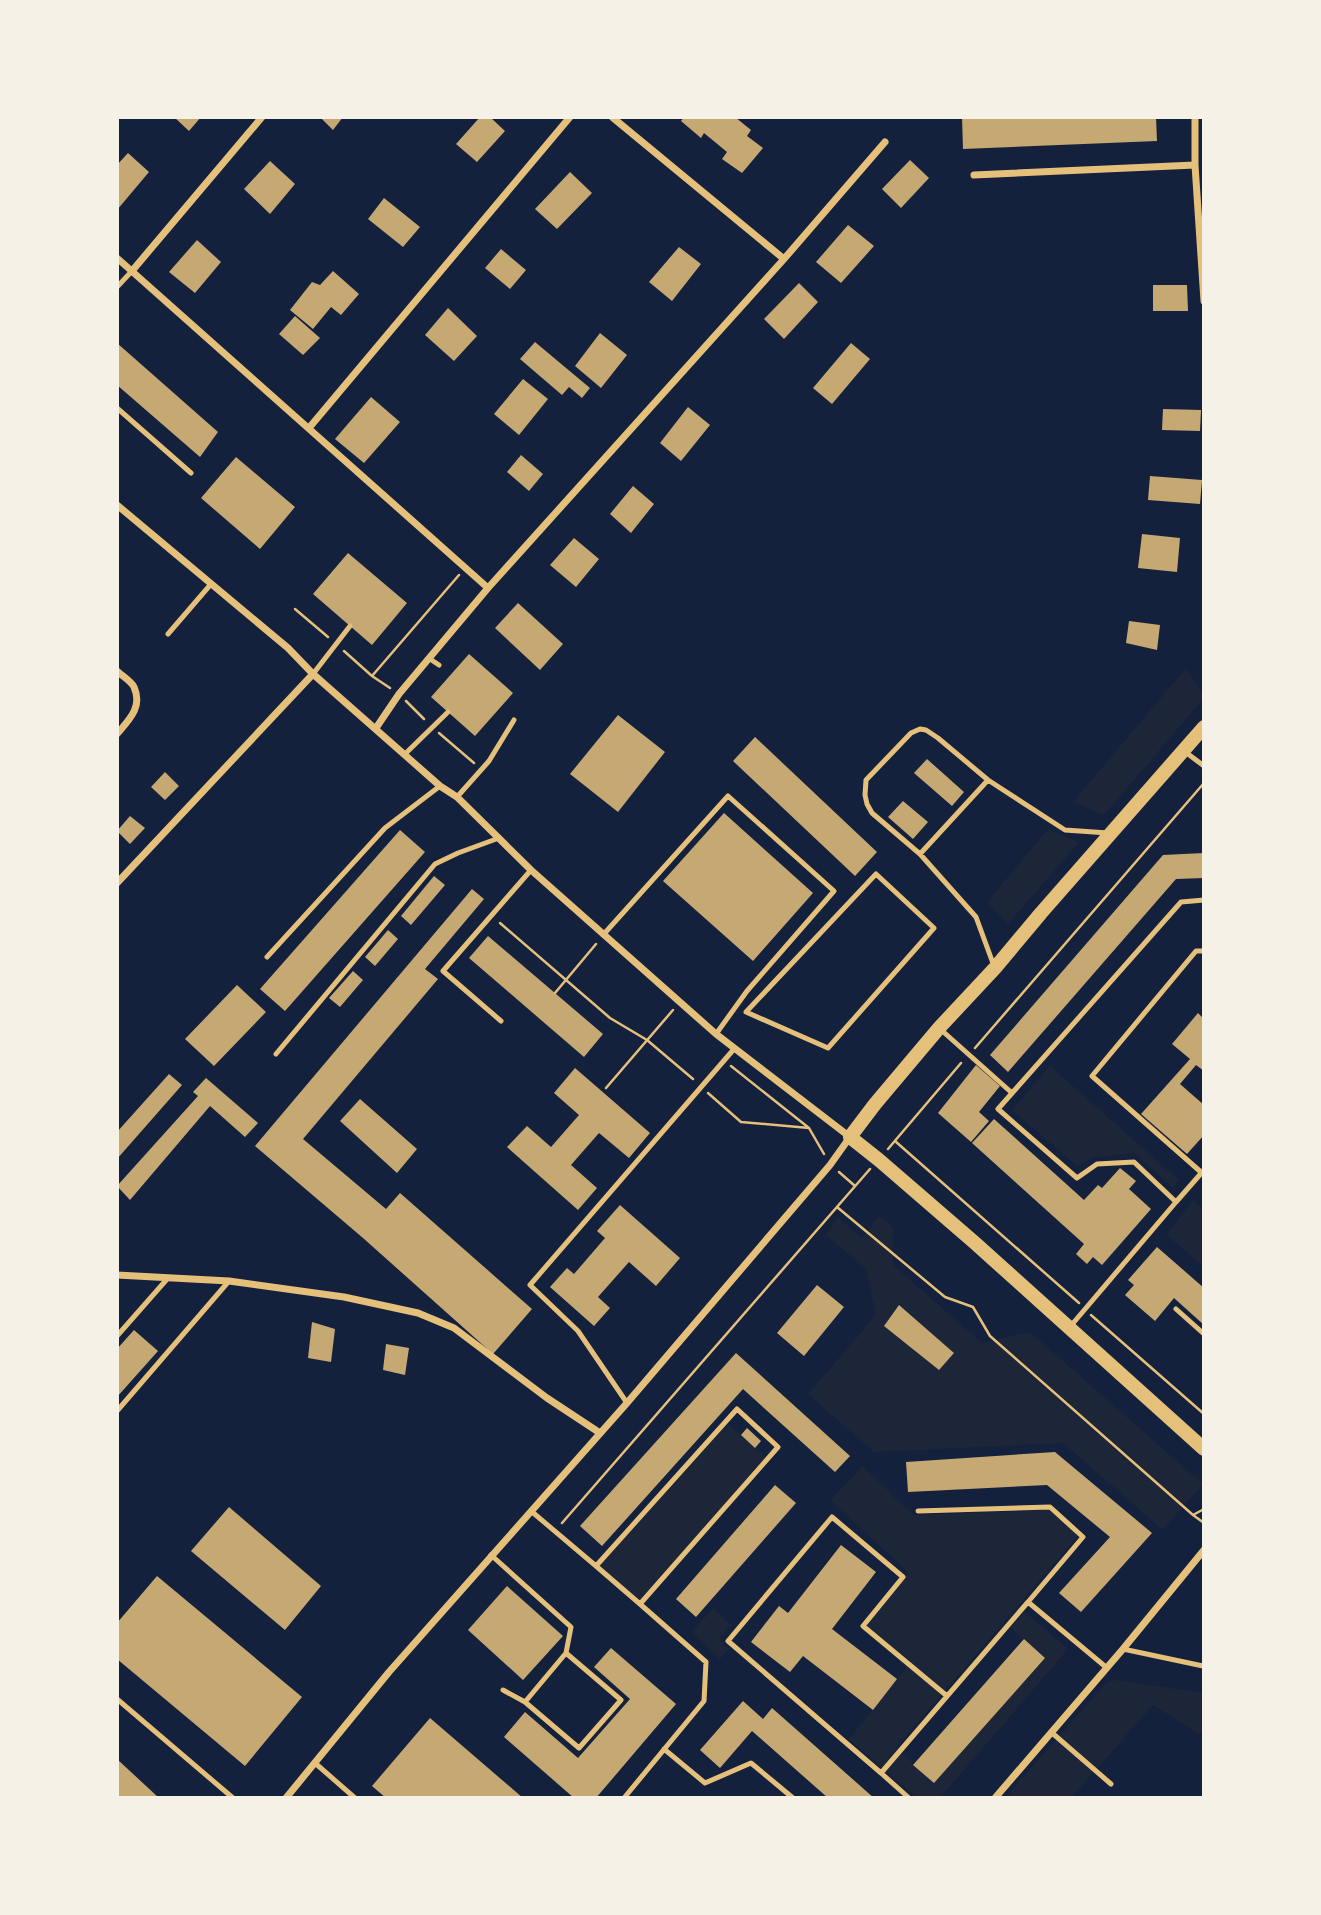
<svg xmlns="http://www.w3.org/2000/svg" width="1321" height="1915" font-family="Lato,sans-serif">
	<rect width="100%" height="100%" fill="#14213d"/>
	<path fill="#1d2539" d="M1186,668l18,27v3l-100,117 -31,-13z
		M1048,829l31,13 -71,82 -21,-22z
		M1050,1066l129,114 -6,8 -39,-35 -42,5 -15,8 -65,-56z
		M1193,1200l11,10v57l-37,-32z
		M879,1216l14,11v38l89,78 48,-11 173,152 -40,46 -100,-87 -189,9 -66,-58 68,-79 -10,-46 -40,-34 12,-18 24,21z
		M728,1424l38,33 -126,144 -41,-35z
		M863,1466l50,49 136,-5 29,26 -182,212 38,34 110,-125 -33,-29 14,-16 43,37 -128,149h-23l-68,-59 62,-77 -44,-36 42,-53 -79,-73z
		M713,1608l18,17 -12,14 10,10 -9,10 -28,-27z
		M1116,1680l88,13v35l-5,6 -46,-29 -82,93h-66l99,-113 4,-3z"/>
	<path fill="#c6a872" d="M174,117h27l-12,14z
		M320,117h23l-10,13z
		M480,117h10l15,14 -28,31 -21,-18z
		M684,117h51l16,13 -4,6 16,12 -21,25 -20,-14 5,-7 -23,-19 -3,5 -20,-17z
		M962,117h194l1,24 -194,8z
		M128,153l21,19 -32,38v-45z
		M910,160l19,18 -28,30 -19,-19z
		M270,161l25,23 -25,30 -26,-25z
		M570,172l22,21 -35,36 -22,-20z
		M384,198l36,29 -17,20 -35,-28z
		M848,225l26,21 -33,37 -25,-21z
		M197,240l24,22 -26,31 -26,-21z
		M679,247l22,17 -29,37 -23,-19z
		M501,249l25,21 -16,19 -25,-21z
		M333,271l26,23 -18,21 -10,-8 -18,22 -23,-19 22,-28 8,3z
		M799,283l19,19 -34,37 -20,-20z
		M1153,285h34l1,26h-35z
		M448,308l29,28 -23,25 -29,-26z
		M295,316l25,22 -17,17 -24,-21z
		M600,333l27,22 -26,33 -26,-22z
		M535,342l55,46 -8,10 -13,-11 -7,8 -42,-36z
		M117,343l101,89 -18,25 -83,-72z
		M851,343l19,16 -38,45 -19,-16z
		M523,379l25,20 -29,36 -25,-21z
		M371,397l29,25 -36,41 -29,-24z
		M688,407l22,18 -29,36 -21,-18z
		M1163,409l38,1 -1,21 -38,-1z
		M521,455l22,19 -14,17 -22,-19z
		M236,457l59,50 -35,42 -59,-51z
		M1150,476l52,4 -2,24 -52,-4z
		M633,486l21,18 -23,29 -21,-19z
		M1142,534l38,4 -3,34 -39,-4z
		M574,538l25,21 -23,28 -26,-22z
		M348,553l59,50 -35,42 -59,-51z
		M518,603l45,41 -23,26 -45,-42z
		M1129,621l31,4 -3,25 -31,-7z
		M469,654l44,39 -38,43 -44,-39z
		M618,715l47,37 -47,60 -48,-38z
		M755,737l122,115 -22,24 -122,-115z
		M927,759l37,33 -12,14 -38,-33z
		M165,772l14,14 -14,14 -14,-13z
		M903,801l25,21 -15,17 -25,-22z
		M724,813l89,80 -60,68 -90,-80z
		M130,816l15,12 -15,16 -13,-13z
		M400,830l25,22 -140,159 -25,-22z
		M1204,853v25l-28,1 -168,193 -18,-17 173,-200z
		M434,876l11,9 -34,40 -10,-9z
		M472,889l12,10 -59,70 13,10 -135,160 83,70 14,-16 132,116 -39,45 -130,-116 -108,-92z
		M388,930l10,9 -23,27 -10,-9z
		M488,936l115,98 -19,23 -115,-99z
		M353,971l10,9 -23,27 -11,-9z
		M237,985l29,27 -52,54 -29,-27z
		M1198,1013l6,6v52l-8,-6 -16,19 24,21v30l-17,19 -46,-40 49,-55 -18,-15z
		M976,1065l24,21 -21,26 10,9 -18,21 -33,-29z
		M575,1068l75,65 -21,25 -30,-25 -28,32 26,23 -19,22 -71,-63 20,-21 24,21 28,-32 -25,-22z
		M169,1074l13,11 -65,74v-27z
		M206,1078l52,45 -13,14 -35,-31 -80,94 -13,-14 81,-90 -5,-4z
		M360,1099l57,50 -20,24 -57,-52z
		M994,1119l90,81 14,-15 4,3 18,-20 16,13 -7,8 22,20 -49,56 -9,-8 -6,7 -11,-10 8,-10 -112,-101z
		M620,1205l60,53 -24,28 -27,-24 -31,35 12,11 -16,18 -44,-39 17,-19 7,6 31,-36 -8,-7z
		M1157,1247l47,41v37l-30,-27 -19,23 -30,-26 9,-10 -6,-5z
		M817,1285l27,22 -40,49 -27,-23z
		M899,1305l55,48 -15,17 -55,-44z
		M312,1322l23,7 -4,33 -23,-4z
		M134,1330l24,21 -41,46v-48z
		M386,1344l23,4 -4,27 -22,-5z
		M736,1353l114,103 -15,16 -92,-83 -141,157 -22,-20z
		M747,1428l14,13 -6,7 -14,-13z
		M1055,1452l97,81 -71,79 -22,-19 51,-56 -63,-52 -139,7 -2,-30z
		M775,1485l21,18 -100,114 -20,-18z
		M229,1507l92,79 -36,44 -94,-79z
		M841,1545l35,27 -44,57 65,50 -24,31 -70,-54 -13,16 -39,-30 28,-36 9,7z
		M157,1576l145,121 -57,69 -128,-107v-36z
		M507,1586l56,50 -40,44 -55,-50z
		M1024,1639l21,19 -111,125 -21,-18z
		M611,1648l65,56 -80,94h-22l-70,-61 21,-25 53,46 52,-59 -36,-32z
		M743,1701l20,18 9,-11 102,90h-46l-76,-67 -32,37 -20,-18z
		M430,1718l93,80h-137l-14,-12z
		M117,1759l42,39h-42z"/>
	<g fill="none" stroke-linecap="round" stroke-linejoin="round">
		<path stroke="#e5c07b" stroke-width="2.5" d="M295,609l33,28
			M344,651l28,25 18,12
			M372,676l87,-101
			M406,701l18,18
			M439,733l35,30
			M500,923l110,95 37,22 46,39
			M555,993l41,-49
			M975,1048l229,-265
			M731,1066l78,62 15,26
			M606,1088l67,-78
			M708,1093l33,29 68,6
			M895,1141l184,162
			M888,1149l73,-86
			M839,1172l16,14
			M837,1207l108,90 28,10 17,29 203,179 11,8
			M1091,1315l113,99
			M1193,1515l11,-6
			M562,1523l308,-354"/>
		<path stroke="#e5c07b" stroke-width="5" d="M117,287l15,-16
			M117,408l74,65
			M168,634l43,-50
			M430,659l9,6
			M313,674l37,-48
			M1184,751l20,15
			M405,754l43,-42
			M457,797l32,-36 25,-41
			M920,854l68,-74
			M876,874l58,54 -106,120 -82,-36z
			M1204,900l-23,2 -183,207 79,69 20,-14 37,-2 42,40 28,-32
			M603,935l125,-139 106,95 -87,100 -31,43
			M267,957l118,-129 55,-42
			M994,966l-18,-49 -56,-63 -48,-41 -5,-9 -2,-9 1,-15 45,-47 9,-4 6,1 12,8 50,42 77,50 43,3
			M501,1021l-58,-50 88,-101
			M939,1028l73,65
			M276,1054l159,-190 23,-11 41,-15
			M1202,1173l-110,-97 104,-125h8
			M1176,1309l28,25
			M1069,1328l107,-126
			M117,1336l51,-58
			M627,1403l-49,-72 -48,-46 204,-236
			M117,1411l112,-130
			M531,1511l65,55 141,-157 41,38 -138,157 66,58 -2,39 -80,97
			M918,1511l132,-4 33,30 -55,65
			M491,1555l80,72 -5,26
			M596,1566l44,38
			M1123,1649l80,17 1,-1
			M566,1653l55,47 -42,48 -54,-46z
			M503,1690l22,12
			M117,1699l116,99
			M1051,1732l60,52
			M664,1749l41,34 46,-20 42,35
			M315,1763l40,35
			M881,1773l-153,-132 104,-124 71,60 -40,49 84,70
			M909,1798l-28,-25 147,-171 79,66"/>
		<path stroke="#e5c07b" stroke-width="7" d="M612,117l172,142
			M1195,117v48l9,136
			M974,175l221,-10
			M117,258l371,330
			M132,271l130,-154
			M309,428l261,-311
			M117,505l171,143 25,26 127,112 17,11 74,73 185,164 134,103 -20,28 -203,238 -238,269 -103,126
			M117,671c5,5 14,10 17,16 9,20 -5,33 -17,47
			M376,728l23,-34 89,-106 296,-329 101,-117
			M117,883l196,-209
			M117,1275l112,6 115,16 74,16 36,15 93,70 53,35
			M995,1798l128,-149 81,-99"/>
		<path stroke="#e5c07b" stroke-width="14" d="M1204,727l-163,186 -46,55 -56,60 -64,76 -25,33 29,23 96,83 229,206"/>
	</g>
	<rect width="1321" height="1915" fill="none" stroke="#f6f1e7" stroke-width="238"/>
</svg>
